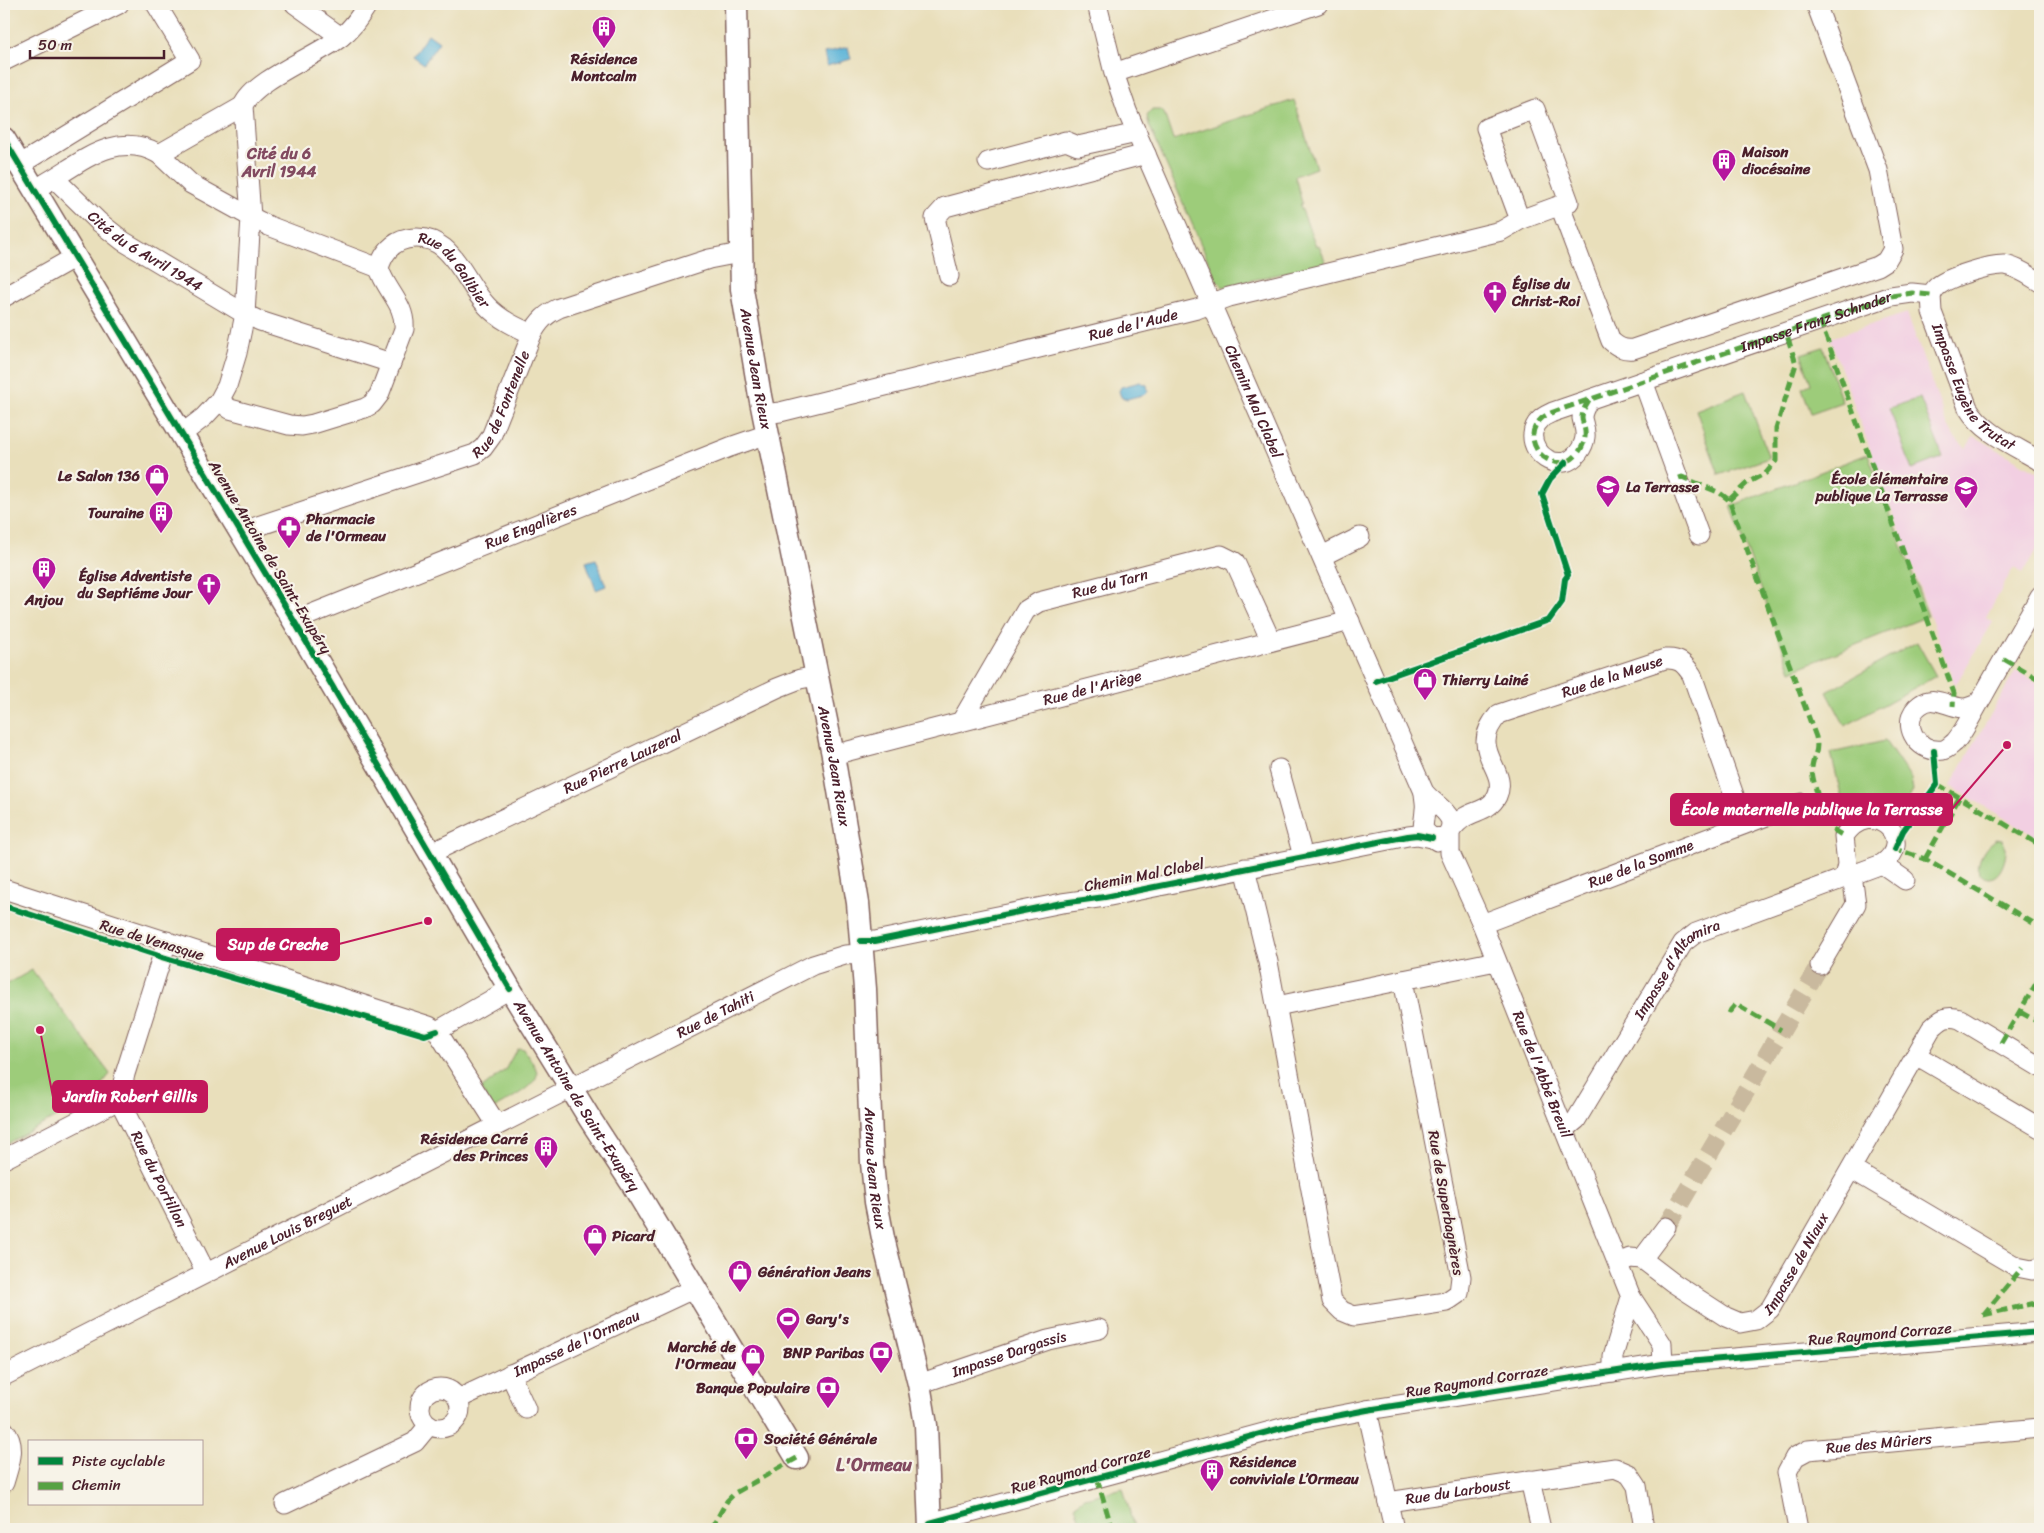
<svg xmlns="http://www.w3.org/2000/svg" width="2044" height="1533" font-family="Sriracha,sans-serif">
	<rect width="100%" height="100%" fill="#f7f3e8"/>
	<filter id="ink" filterUnits="userSpaceOnUse"><feTurbulence type="fractalNoise" baseFrequency=".02" numOctaves="2"/><feDisplacementMap in="SourceGraphic" scale="10" xChannelSelector="R" yChannelSelector="G"/><feConvolveMatrix kernelMatrix="1 2 1 2 8 2 1 2 1" color-interpolation-filters="sRGB"/></filter>
	<filter id="wash" filterUnits="userSpaceOnUse"><feTurbulence type="fractalNoise" baseFrequency=".0096" numOctaves="4" result="noise"/><feDisplacementMap in="SourceGraphic" scale="20" xChannelSelector="R" yChannelSelector="G"/><feGaussianBlur stdDeviation="1.12" result="paint"/><feColorMatrix in="noise" values="0 0 0 0 0 0 0 0 0 0 0 0 0 0 0 0 0 1.4 0 .05"/><feComposite in="paint" operator="in"/></filter>
	<g filter="url(#wash)">
		<rect width="100%" height="100%" fill="#e9dfbb"/>
		<path fill="#f2cfe2" d="M1907,313l40,111 7,13 12,11 8,-12 66,38v69l-17,30 -9,-5 -3,4 -25,46 7,4 -38,64 -125,-348z
			M2016,670l24,14v155l-90,-53z"/>
		<path fill="#9dcc7a" stroke="#747652" d="M1294,100l22,68 -21,8 7,27 -2,2 16,41 3,-1 7,18 -103,24 -7,-8 -67,-154 -2,-9 5,-6h9l3,3 9,27z
			M1823,347l19,55 -31,11 -9,-25 9,-4 -10,-30z
			M1745,391l24,67 -50,17 -23,-65z
			M1920,398l23,59 -31,12 -23,-61z
			M1868,454l60,162 -137,55 -60,-165z
			M1917,642l19,34 -91,50 -18,-34z
			M1885,741l26,38 2,11 -15,31c-16,-17 -32,-18 -52,-6l-15,-62z
			M1997,839l5,1 4,7c1,15 -9,41 -27,27 -3,-14 6,-28 18,-35z
			M32,970l78,104 -20,25 -86,46v-159z
			M519,1048l4,1c4,7 13,16 14,24 2,12 -34,30 -44,36l-12,-20 24,-19 11,-20z
			M1123,1488l11,39 2,-1 1,3h-55l-7,-24 10,-7z"/>
		<path fill="#5bb4d8" stroke="#526a82" d="M428,34l11,8 -15,22 -11,-8z
			M848,47l3,12 -24,7 -3,-13z
			M1140,382l7,3 1,6 -2,3 -19,5 -6,-2 -2,-6 2,-4z
			M596,559l10,27 -10,4 -10,-28z"/>
	</g>
	<g filter="url(#ink)">
		<g fill="none" stroke-linecap="round" stroke-linejoin="round">
			<path stroke="#c9b99e" stroke-width="19" stroke-dasharray="19 9" stroke-linecap="butt" d="M1666,1227l154,-262"/>
			<defs>
				<g id="minor">
					<path d="M295,4l46,33"/>
					<path id="s1" d="M1097,4l17,69 13,38 297,681c12,15 39,25 21,45l-13,1"/>
					<path d="M4,61l115,-57"/>
					<path d="M1114,73l204,-69"/>
					<path d="M159,154l32,30 60,33 18,9 110,42"/>
					<path d="M988,162l78,-21 12,5 59,-13"/>
					<path d="M19,165l171,-105 -34,-56"/>
					<path id="s2" d="M55,179l44,43 24,19 122,73 15,7 131,42"/>
					<path d="M44,184c36,-20 71,-55 115,-30l84,-48"/>
					<path d="M1560,206l51,135c7,6 12,9 22,8l245,-83 8,-5 7,-12 -15,-79 -62,-166"/>
					<path id="s3" d="M379,268c4,-14 13,-26 28,-29 44,-9 55,40 80,67 12,13 29,21 45,28"/>
					<path d="M949,276l-14,-58 10,-11 201,-53"/>
					<path id="s4" d="M1931,295l1,17 36,96c15,25 47,38 72,53"/>
					<path d="M1931,295c2,-3 4,-7 7,-9 11,-9 53,-22 67,-21 12,2 25,11 35,17"/>
					<path d="M4,297l71,-40"/>
					<path d="M1643,381l56,154"/>
					<path id="s5" d="M1589,400c-3,5 -7,11 -7,18 1,6 4,12 3,19 -1,10 -10,23 -20,25 -24,5 -43,-25 -25,-42 3,-4 9,-6 13,-8l338,-116 21,-3 19,2"/>
					<path d="M219,401l8,-15 10,-33 8,-39 6,-97 -8,-111c10,-26 76,-51 98,-69 12,-9 19,-21 27,-33"/>
					<path id="s6" d="M764,414l16,-2 417,-103 32,-12 272,-66 19,-11 49,-18 -34,-93 -49,19 34,92"/>
					<path d="M182,434l22,-17 15,-16 11,8 59,16 13,1 11,-2 52,-16 7,-4 7,-9 25,-66c2,-25 -19,-39 -25,-61"/>
					<path id="s7" d="M240,532l235,-78 8,-6 8,-11 41,-103c7,-13 14,-20 27,-26l150,-49 31,-6"/>
					<path d="M1322,556l38,-19"/>
					<path id="s8" d="M294,621l436,-174 38,-13"/>
					<path d="M1978,704c-5,1 -10,4 -15,4 -16,-1 -28,-14 -43,-3 -21,15 -5,49 23,45 5,-1 8,-5 12,-8 11,-13 19,-32 28,-46 19,-34 38,-67 57,-100"/>
					<path id="s9" d="M962,720l64,-110 13,-8 182,-47 14,7 36,79"/>
					<path id="s10" d="M833,755l517,-134"/>
					<path d="M1279,769l24,87"/>
					<path d="M1424,792c0,6 2,12 1,17 -1,20 -7,19 12,32"/>
					<path id="s11" d="M1451,830c4,-5 9,-10 14,-13 12,-7 25,-7 32,-21 13,-28 -32,-45 2,-82l166,-55c14,-1 19,4 27,16l52,149"/>
					<path id="s12" d="M1450,831v22l32,71 149,373 31,47 1,20"/>
					<path id="s13" d="M431,853l346,-165 23,-9 17,-3"/>
					<path d="M1882,864l23,16"/>
					<path d="M1245,868l23,94 64,339 10,10 12,5 92,-14 13,-9 2,-16 -58,-297 93,-19"/>
					<path d="M4,889l425,137 8,5 60,94"/>
					<path id="s14" d="M1482,924l319,-121"/>
					<path id="s15" d="M167,941l-42,133 -6,26 87,173"/>
					<path d="M861,941h14l187,-38 43,-6 303,-61 9,-1 15,3"/>
					<path d="M1820,965l36,-61 -4,-29"/>
					<path d="M1277,1006l126,-26"/>
					<path d="M437,1031l73,-42"/>
					<path d="M1916,1055l124,73"/>
					<path id="s16" d="M1565,1129l11,-9 107,-177 13,-10 186,-69c36,-24 -10,-69 -38,-28l3,28 -3,14"/>
					<path d="M4,1159l115,-59"/>
					<path d="M1851,1169l166,98 15,3 8,-2"/>
					<path d="M1642,1259l24,-32"/>
					<path id="s17" d="M1618,1263l12,-5 12,1 30,23 54,35 14,6 16,-3 14,-11 161,-280c10,-10 15,-14 29,-10l80,48"/>
					<path d="M1613,1372v-16l18,-59"/>
					<path d="M510,1374l16,35"/>
					<path id="s18" d="M4,1376l809,-411 32,-10 17,-1"/>
					<path id="s19" d="M919,1384l129,-44 51,-11"/>
					<circle cx="440" cy="1408" r="20"/>
					<path id="s20" d="M458,1399l237,-111"/>
					<path d="M1367,1410l27,119"/>
					<path d="M4,1430c14,16 5,35 0,53"/>
					<path d="M1530,1480l11,49"/>
					<path id="s21" d="M1388,1502l227,-34 14,6 8,12 7,43"/>
					<path d="M285,1504l130,-62 14,-17"/>
					<path d="M930,1523l374,-101 63,-12 296,-46 377,-32"/>
					<path id="s22" d="M1798,1529l-11,-57 8,-15 13,-7 232,-22"/>
				</g>
				<g id="major">
					<path id="s23" d="M736,4l6,285 18,107 73,359 25,148 7,86 7,174 4,39 7,36 36,146 7,41 4,104"/>
					<path id="s24" d="M4,139l290,482 216,368 80,130 43,66 164,273"/>
				</g>
			</defs>
			<use href="#minor" stroke="#82625d" stroke-width="21"/>
			<use href="#major" stroke="#82625d" stroke-width="25"/>
			<use href="#minor" stroke="#fff" stroke-width="19"/>
			<use href="#major" stroke="#fff" stroke-width="22"/>
			<path stroke="#56a243" stroke-width="5" stroke-dasharray="10 5" stroke-linecap="butt" d="M1820,320l134,373 -1,13
				M1589,400c-3,5 -7,11 -7,18 1,6 4,12 3,19 -1,10 -10,23 -20,25 -24,5 -43,-25 -25,-42 3,-4 9,-6 13,-8l338,-116 21,-3 19,2
				M1679,478l3,-1 38,16 9,7 87,237c3,15 -2,17 -4,30 -1,11 11,48 17,57 4,6 9,9 15,12
				M1729,500l18,-17 19,-10 10,-12v-32l20,-65 -10,-32
				M2004,659l36,21
				M1937,784l103,61
				M1801,803l17,-7
				M1896,846l-1,3 30,10 115,68
				M1925,859l34,-61
				M1728,1010l2,1 6,-7 45,26
				M2020,1012l20,11
				M2001,1043l39,-66
				M1983,1315l39,-47
				M1983,1315l57,-13
				M1097,1478l15,51
				M711,1529l16,-28 8,-8 62,-35"/>
			<defs>
				<path id="cycleway" d="M4,139l290,482 216,368
					M1376,681l173,-61 13,-18 3,-23 3,-4 -26,-81 8,-15 16,-17
					M1895,849l8,-18 34,-47 -3,-33
					M4,906l158,51 263,78 12,-4
					M861,941h14l187,-38 43,-6 303,-61 9,-1 15,3
					M930,1523l374,-101 63,-12 296,-46 377,-32"/>
			</defs>
			<use href="#cycleway" stroke="#f7f3e8" stroke-width="9"/>
			<use href="#cycleway" stroke="#00873e" stroke-width="6"/>
		</g>
	</g>
	<defs>
		<symbol id="building-pin" viewBox="-11 -11 22 30"><path d="M0 17L-7.5 6A9.5 9.5 0 1 1 7.5 6Z" fill="#b5179e" stroke="#f7f3e8"/><path d="M-4-6H4V6H1V3H-1V6H-4ZM-2.5-4.3h1.7v1.8h-1.7ZM.8-4.3h1.7v1.8H.8ZM-2.5-1h1.7V.8h-1.7ZM.8-1h1.7V.8H.8Z" fill="#fff"/></symbol>
		<symbol id="church-pin" viewBox="-11 -11 22 30"><path d="M0 17L-7.5 6A9.5 9.5 0 1 1 7.5 6Z" fill="#b5179e" stroke="#f7f3e8"/><path d="M-1.2-6h2.4v3.5h3.3v2.4h-3.3V6h-2.4V-.1h-3.3v-2.4h3.3Z" fill="#fff"/></symbol>
		<symbol id="shop-pin" viewBox="-11 -11 22 30"><path d="M0 17L-7.5 6A9.5 9.5 0 1 1 7.5 6Z" fill="#b5179e" stroke="#f7f3e8"/><path d="M-5-2.5h2.3a2.7 3.5 0 0 1 5.4 0H5L5.5 6h-11ZM-1.5-2.5h3a1.5 2.3 0 0 0-3 0Z" fill="#fff"/></symbol>
		<symbol id="school-pin" viewBox="-11 -11 22 30"><path d="M0 17L-7.5 6A9.5 9.5 0 1 1 7.5 6Z" fill="#b5179e" stroke="#f7f3e8"/><path d="M0-5L7-2L0 1L-7-2ZM-4 1L0 2.5L4 1V4Q0 6-4 4Z" fill="#fff"/></symbol>
		<symbol id="pharmacy-pin" viewBox="-11 -11 22 30"><path d="M0 17L-7.5 6A9.5 9.5 0 1 1 7.5 6Z" fill="#b5179e" stroke="#f7f3e8"/><path d="M-2-6h4v4h4v4h-4v4h-4v-4h-4v-4h4Z" fill="#fff"/></symbol>
		<symbol id="stadium-pin" viewBox="-11 -11 22 30"><path d="M0 17L-7.5 6A9.5 9.5 0 1 1 7.5 6Z" fill="#b5179e" stroke="#f7f3e8"/><path d="M0-5a6.5 5 0 1 0 0 10a6.5 5 0 1 0 0-10ZM-3.5-1.8h7v3.6h-7Z" fill="#fff"/></symbol>
		<symbol id="bank-pin" viewBox="-11 -11 22 30"><path d="M0 17L-7.5 6A9.5 9.5 0 1 1 7.5 6Z" fill="#b5179e" stroke="#f7f3e8"/><path d="M-6-4H6V4H-6ZM0-2.3a2.3 2.3 0 1 0 0 4.6a2.3 2.3 0 1 0 0-4.6Z" fill="#fff"/></symbol>
	</defs>
	<g fill-rule="evenodd">
		<use href="#building-pin" x="590" y="14" width="28" height="38"/>
		<use href="#building-pin" x="1710" y="147" width="28" height="38"/>
		<use href="#church-pin" x="1481" y="279" width="28" height="38"/>
		<use href="#shop-pin" x="143" y="462" width="28" height="38"/>
		<use href="#school-pin" x="1594" y="473" width="28" height="38"/>
		<use href="#school-pin" x="1952" y="474" width="28" height="38"/>
		<use href="#building-pin" x="147" y="499" width="28" height="38"/>
		<use href="#pharmacy-pin" x="275" y="514" width="28" height="38"/>
		<use href="#building-pin" x="30" y="555" width="28" height="38"/>
		<use href="#church-pin" x="195" y="571" width="28" height="38"/>
		<use href="#shop-pin" x="1411" y="666" width="28" height="38"/>
		<use href="#building-pin" x="532" y="1134" width="28" height="38"/>
		<use href="#shop-pin" x="581" y="1222" width="28" height="38"/>
		<use href="#shop-pin" x="726" y="1258" width="28" height="38"/>
		<use href="#stadium-pin" x="774" y="1305" width="28" height="38"/>
		<use href="#bank-pin" x="867" y="1339" width="28" height="38"/>
		<use href="#shop-pin" x="739" y="1342" width="28" height="38"/>
		<use href="#bank-pin" x="814" y="1374" width="28" height="38"/>
		<use href="#bank-pin" x="732" y="1425" width="28" height="38"/>
		<use href="#building-pin" x="1198" y="1457" width="28" height="38"/>
	</g>
	<g text-anchor="middle" stroke-width="4.5" stroke-linejoin="round" paint-order="stroke">
		<g font-size="15" font-weight="bold" fill="#4a1f2b" stroke="#f7f3e8" text-anchor="start">
			<text x="604" y="64" text-anchor="middle">Résidence<tspan x="604" dy="17">Montcalm</tspan></text>
			<text x="1742" y="157">Maison<tspan x="1742" dy="17">diocésaine</tspan></text>
			<text x="1512" y="289">Église du<tspan x="1512" dy="17">Christ-Roi</tspan></text>
			<text x="140" y="481" text-anchor="end">Le Salon 136</text>
			<text x="1948" y="484" text-anchor="end">École élémentaire<tspan x="1948" dy="17">publique La Terrasse</tspan></text>
			<text x="1626" y="492">La Terrasse</text>
			<text x="144" y="518" text-anchor="end">Touraine</text>
			<text x="306" y="524">Pharmacie<tspan x="306" dy="17">de l'Ormeau</tspan></text>
			<text x="192" y="581" text-anchor="end">Église Adventiste<tspan x="192" dy="17">du Septiéme Jour</tspan></text>
			<text x="44" y="605" text-anchor="middle">Anjou</text>
			<text x="1442" y="685">Thierry Lainé</text>
			<text x="528" y="1144" text-anchor="end">Résidence Carré<tspan x="528" dy="17">des Princes</tspan></text>
			<text x="612" y="1241">Picard</text>
			<text x="758" y="1277">Génération Jeans</text>
			<text x="806" y="1324">Gary's</text>
			<text x="736" y="1352" text-anchor="end">Marché de<tspan x="736" dy="17">l'Ormeau</tspan></text>
			<text x="864" y="1358" text-anchor="end">BNP Paribas</text>
			<text x="810" y="1393" text-anchor="end">Banque Populaire</text>
			<text x="764" y="1444">Société Générale</text>
			<text x="1230" y="1467">Résidence<tspan x="1230" dy="17">conviviale L’Ormeau</tspan></text>
		</g>
		<g font-size="15" fill="#4a1f2b" stroke="#f7f3e8">
			<text dy="5" stroke="none"><textPath href="#s2" startOffset="116">Cité du 6 Avril 1944</textPath></text>
			<text dy="5" stroke="none"><textPath href="#s3" startOffset="104">Rue du Galibier</textPath></text>
			<text dy="5" stroke="none"><textPath href="#s5" startOffset="431">Impasse Franz Schrader</textPath></text>
			<text dy="5" stroke="none"><textPath href="#s6" startOffset="380">Rue de l'Aude</textPath></text>
			<text dy="5" stroke="none"><textPath href="#s23" startOffset="366">Avenue Jean Rieux</textPath></text>
			<text dy="5" stroke="none"><textPath href="#s4" startOffset="105">Impasse Eugène Trutat</textPath></text>
			<text dy="5" stroke="none"><textPath href="#s7" startOffset="305">Rue de Fontenelle</textPath></text>
			<text dy="5" stroke="none"><textPath href="#s1" startOffset="428">Chemin Mal Clabel</textPath></text>
			<text dy="5" stroke="none"><textPath href="#s8" startOffset="255">Rue Engalières</textPath></text>
			<text transform="translate(270 557) rotate(59)" y="5">Avenue Antoine de Saint-Exupéry</text>
			<text dy="5" stroke="none"><textPath href="#s9" startOffset="216">Rue du Tarn</textPath></text>
			<text dy="5" stroke="none"><textPath href="#s11" startOffset="266">Rue de la Meuse</textPath></text>
			<text dy="5" stroke="none"><textPath href="#s10" startOffset="268">Rue de l'Ariège</textPath></text>
			<text dy="5" stroke="none"><textPath href="#s13" startOffset="212">Rue Pierre Lauzeral</textPath></text>
			<text dy="5" stroke="none"><textPath href="#s23" startOffset="771">Avenue Jean Rieux</textPath></text>
			<text dy="5" stroke="none"><textPath href="#s14" startOffset="170">Rue de la Somme</textPath></text>
			<text transform="translate(1144 875) rotate(-11)" y="5">Chemin Mal Clabel</text>
			<text transform="translate(152 940) rotate(17)" y="5">Rue de Venasque</text>
			<text dy="5" stroke="none"><textPath href="#s16" startOffset="198">Impasse d'Altamira</textPath></text>
			<text dy="5" stroke="none"><textPath href="#s18" startOffset="798">Rue de Tahiti</textPath></text>
			<text dy="5" stroke="none"><textPath href="#s12" startOffset="262">Rue de l'Abbé Breuil</textPath></text>
			<text dy="5" stroke="none"><textPath href="#s24" startOffset="1115">Avenue Antoine de Saint-Exupéry</textPath></text>
			<text dy="5" stroke="none"><textPath href="#s23" startOffset="1176">Avenue Jean Rieux</textPath></text>
			<text dy="5" stroke="none"><textPath href="#s15" startOffset="255">Rue du Portillon</textPath></text>
			<text transform="translate(1446 1203) rotate(80)" y="5">Rue de Superbagnères</text>
			<text dy="5" stroke="none"><textPath href="#s18" startOffset="318">Avenue Louis Breguet</textPath></text>
			<text dy="5" stroke="none"><textPath href="#s17" startOffset="229">Impasse de Niaux</textPath></text>
			<text transform="translate(1880 1334) rotate(-5)" y="5">Rue Raymond Corraze</text>
			<text dy="5" stroke="none"><textPath href="#s20" startOffset="131">Impasse de l'Ormeau</textPath></text>
			<text dy="5" stroke="none"><textPath href="#s19" startOffset="95">Impasse Dargassis</textPath></text>
			<text transform="translate(1477 1381) rotate(-9)" y="5">Rue Raymond Corraze</text>
			<text dy="5" stroke="none"><textPath href="#s22" startOffset="161">Rue des Mûriers</textPath></text>
			<text transform="translate(1081 1470) rotate(-15)" y="5">Rue Raymond Corraze</text>
			<text dy="5" stroke="none"><textPath href="#s21" startOffset="71">Rue du Larboust</textPath></text>
		</g>
		<g font-size="16" font-weight="bold" fill="#824a60" stroke="#f7f3e8">
			<text x="279" y="159">Cité du 6<tspan x="279" dy="18">Avril 1944</tspan></text>
		</g>
		<g font-size="18" font-weight="bold" fill="#824a60" stroke="#f7f3e8">
			<text x="874" y="1471">L'Ormeau</text>
		</g>
	</g>
	<path fill="none" stroke="#c2185b" stroke-width="2" d="M2007 745L1952 809M428 921L339 944M40 1030L53 1097"/>
	<g fill="#c2185b" stroke="#f7f3e8" stroke-width="2">
		<circle cx="2007" cy="745" r="5"/>
		<circle cx="428" cy="921" r="5"/>
		<circle cx="40" cy="1030" r="5"/>
	</g>
	<g fill="#c2185b" stroke="#c2185b" stroke-width="2">
		<rect x="1671" y="794" width="281" height="31" rx="5"/>
		<rect x="217" y="929" width="122" height="31" rx="5"/>
		<rect x="53" y="1081" width="154" height="31" rx="5"/>
	</g>
	<g font-size="16" text-anchor="middle" font-weight="bold" fill="#fff">
		<text x="1812" y="815">École maternelle publique la Terrasse</text>
		<text x="278" y="950">Sup de Creche</text>
		<text x="130" y="1102">Jardin Robert Gillis</text>
	</g>
	<rect width="2044" height="1533" fill="none" stroke="#f7f3e8" stroke-width="20"/>
	<rect x="28" y="1440" width="175" height="65" fill="#f7f3e8" stroke="#b29e9c"/>
	<rect x="38" y="1457" width="25" height="8" fill="#00873e" stroke="#b29e9c"/>
	<text x="72" y="1466" font-size="15" fill="#4a1f2b">Piste cyclable</text>
	<rect x="38" y="1482" width="25" height="8" fill="#56a243" stroke="#b29e9c"/>
	<text x="72" y="1490" font-size="15" fill="#4a1f2b">Chemin</text>
	<path d="M30 50v8h134v-8" fill="none" stroke="#4a1f2b" stroke-width="2.5"/>
	<text x="38" y="50" font-size="15" fill="#4a1f2b" stroke="#f7f3e8" stroke-width="4" paint-order="stroke">50 m</text>
</svg>
